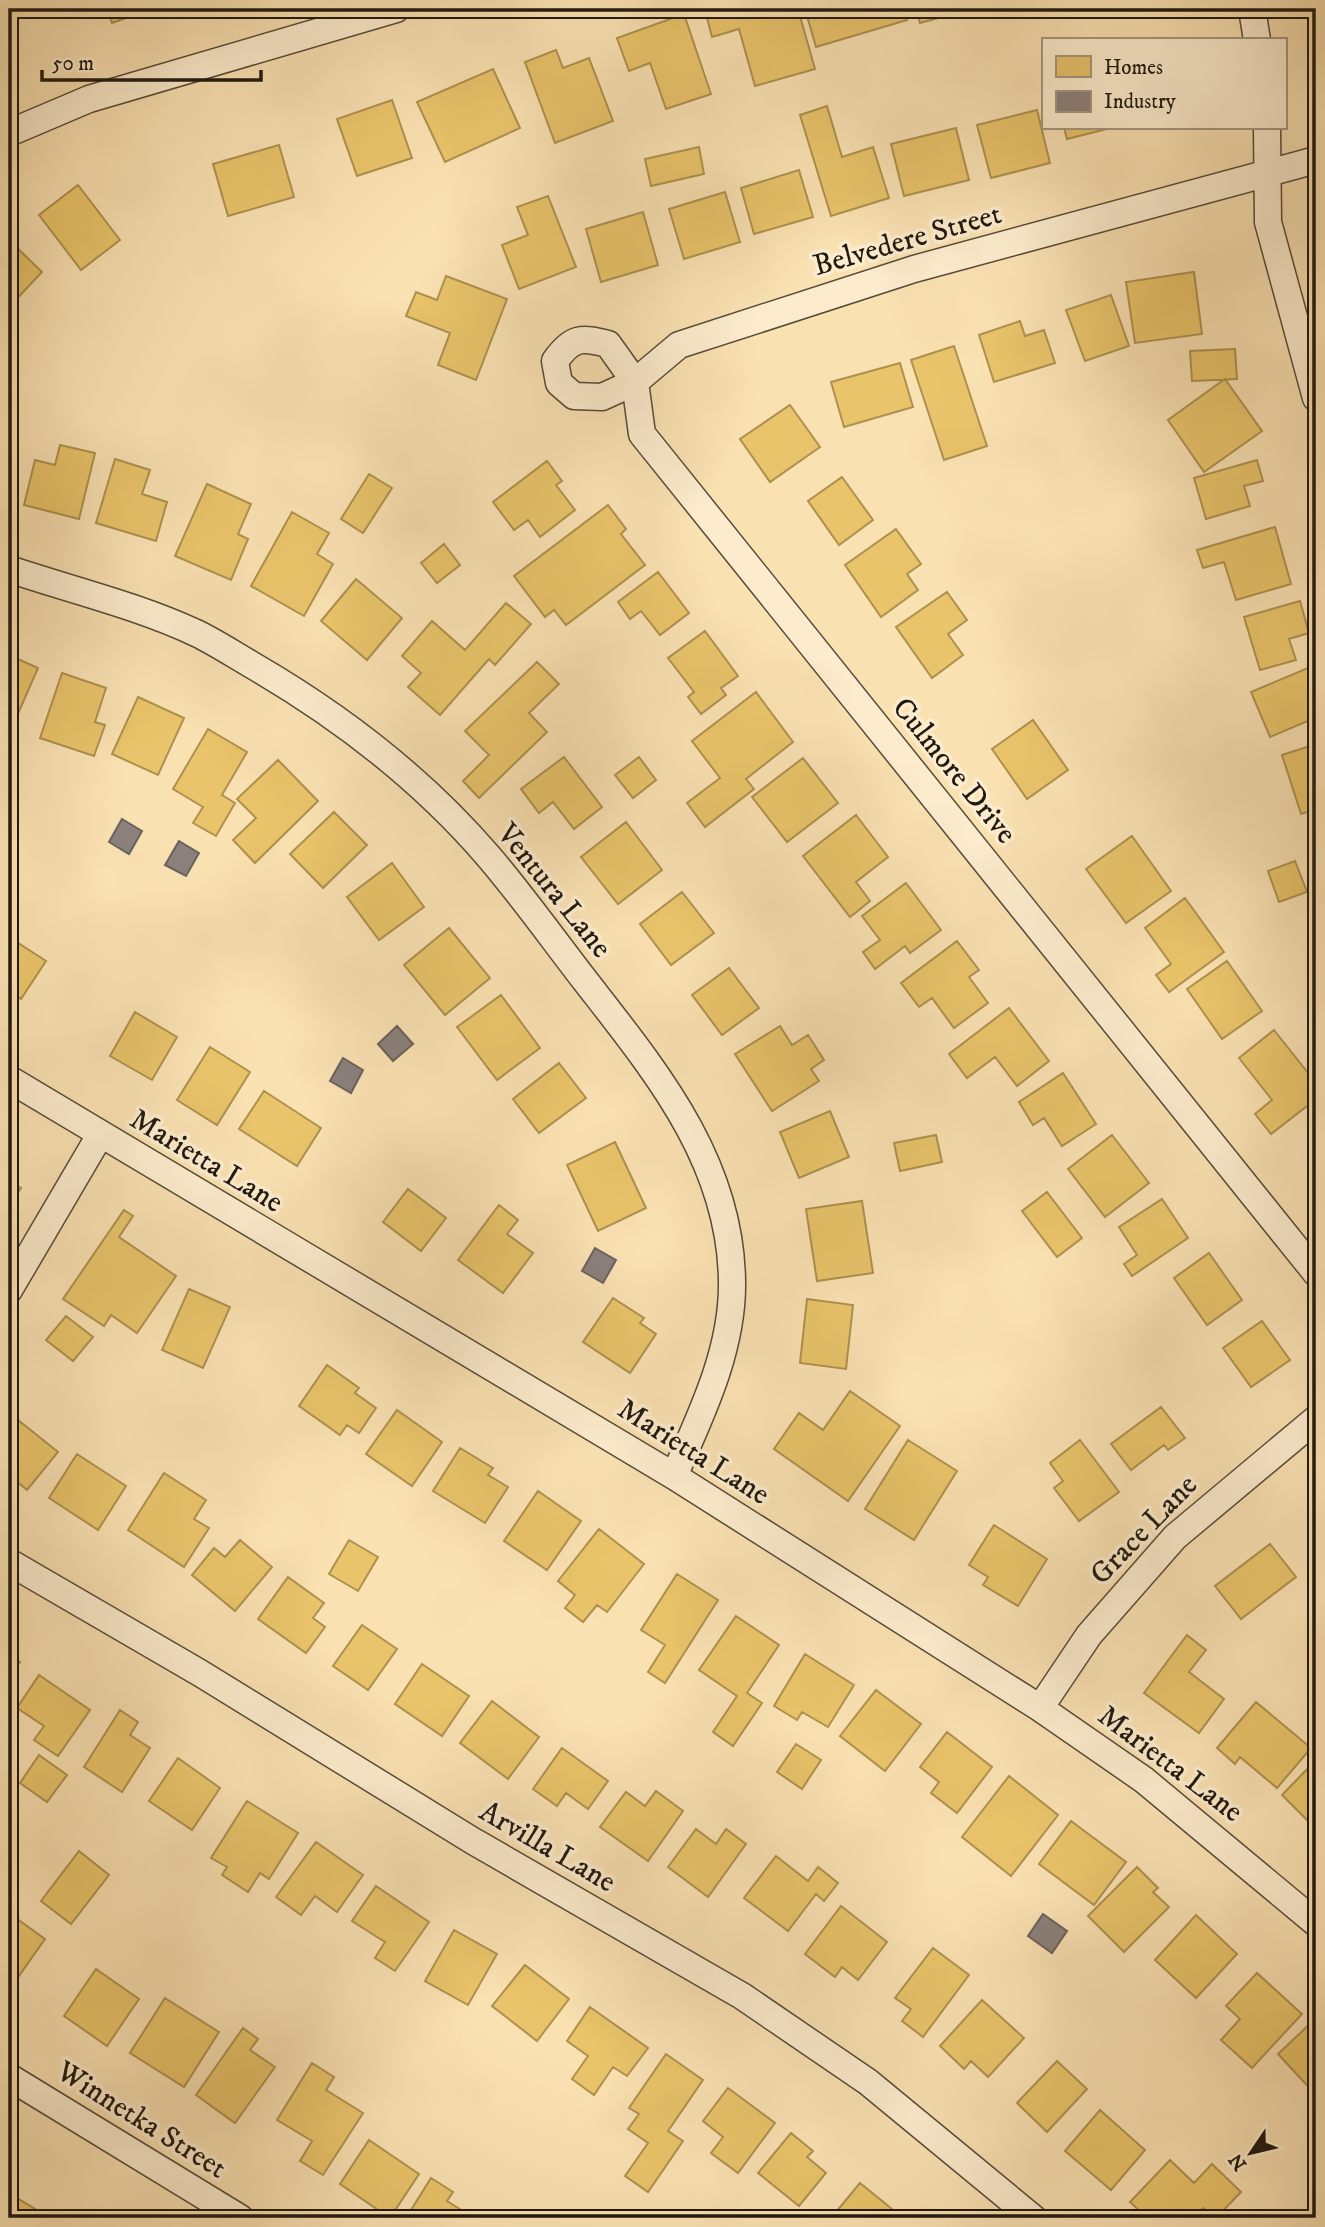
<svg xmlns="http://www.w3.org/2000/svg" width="1325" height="2227" font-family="'IM FELL DW Pica',serif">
	<rect width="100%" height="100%" fill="#fae1b2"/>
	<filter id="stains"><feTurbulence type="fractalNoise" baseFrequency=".00286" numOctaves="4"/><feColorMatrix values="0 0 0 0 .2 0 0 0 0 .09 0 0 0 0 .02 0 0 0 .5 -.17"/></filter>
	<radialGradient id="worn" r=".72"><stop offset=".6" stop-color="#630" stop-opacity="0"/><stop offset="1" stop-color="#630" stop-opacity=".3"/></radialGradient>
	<path fill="#e9c46a" stroke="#ad914f" stroke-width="2" d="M107,9h45l-40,14z
		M724,9h74l17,60 -60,17 -16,-57 -27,8 -6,-23z
		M805,9h99l3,11 -91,27z
		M916,9h52v1l-48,13z
		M684,14l27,80 -45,15 -16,-46 -21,8 -12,-33z
		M556,50l7,18 26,-10 24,63 -58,22 -30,-81z
		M493,69l27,59 -75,34 -28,-60z
		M392,100l20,58 -55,18 -20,-57z
		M827,106l15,51 31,-10 16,51 -58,18 -31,-101z
		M1037,110l13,53 -59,15 -14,-53z
		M956,128l13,52 -65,16 -13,-52z
		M1064,128h47l-44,11z
		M279,145l15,52 -66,19 -15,-52z
		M699,147l5,27 -53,12 -6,-27z
		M799,170l14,47 -59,17 -13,-46z
		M78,185l42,55 -39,30 -42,-55z
		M725,192l15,50 -56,17 -15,-50z
		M548,196l28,71 -57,22 -17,-44 26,-10 -11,-28z
		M643,212l15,53 -57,17 -15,-53z
		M9,240l33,32 -33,35z
		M1194,272l8,62 -67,9 -9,-61z
		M446,276l61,23 -31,81 -38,-15 12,-32 -44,-17 10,-24 21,8z
		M1111,295l18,51 -44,15 -19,-51z
		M1020,321l5,15 19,-6 11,33 -61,19 -15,-47z
		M954,346l33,100 -43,14 -33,-100z
		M1235,349l2,30 -45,2 -2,-30z
		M900,363l13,44 -69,20 -13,-45z
		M1225,379l37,52 -58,41 -36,-52z
		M790,405l30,42 -50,35 -30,-43z
		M60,445l35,8 -16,66 -55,-14 11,-45 20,5z
		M115,459l35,11 -8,24 25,8 -11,39 -60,-18z
		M1257,460l6,21 -19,5 6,20 -44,13 -12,-41z
		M547,461l15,20 -6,4 19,25 -35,27 -12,-17 -14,10 -21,-28z
		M369,474l23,14 -29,45 -22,-14z
		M842,477l31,43 -34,25 -31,-44z
		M207,484l44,20 -13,30 10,5 -17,41 -56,-24z
		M608,505l18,24 -5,5 24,31 -79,60 -12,-15 -9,7 -31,-41z
		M292,512l37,21 -12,21 16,10 -29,52 -53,-30z
		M1275,527l16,57 -55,16 -12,-38 -21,6 -6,-18z
		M896,529l25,35 -14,10 11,16 -37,27 -36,-52z
		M444,544l16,21 -23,18 -16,-20z
		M658,572l31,41 -29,22 -19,-24 -11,8 -12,-17z
		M356,579l46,39 -35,42 -46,-39z
		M947,592l20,28 -19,14 15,21 -31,23 -36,-51z
		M1300,601l9,32 -20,6 7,21 -36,10 -16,-53z
		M506,603l25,21 -36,41 -6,-6 -49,56 -32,-28 13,-14 -19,-17 30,-35 33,29z
		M705,631l33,45 -17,12 5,7 -25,19 -13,-17 6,-5 -26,-34z
		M9,655l29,13 -21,48 -8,-3z
		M537,662l22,22 -30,29 18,19 -68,66 -16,-17 26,-26 -24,-24z
		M1315,665l1,31 -8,3 7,19 -45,19 -19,-45z
		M62,673l44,15 -11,34 10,3 -11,31 -54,-18z
		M756,692l37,50 -47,37 8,10 -49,38 -18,-24 33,-25 -28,-37z
		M138,697l46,21 -26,57 -46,-21z
		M1033,720l35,50 -41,29 -35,-50z
		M208,729l39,23 -25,43 13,8 -19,33 -23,-13 10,-16 -30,-18z
		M1316,744v65l-15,5 -19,-59z
		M564,757l38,50 -28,22 -21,-27 -14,11 -18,-24z
		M639,757l17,23 -23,18 -18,-23z
		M803,758l35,45 -51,39 -35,-45z
		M278,760l40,41 -63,62 -22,-23 23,-22 -19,-19z
		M334,812l33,33 -44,43 -33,-34z
		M856,815l32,42 -32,25 14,19 -20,16 -47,-61z
		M626,822l36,48 -44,34 -37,-47z
		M1132,836l39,55 -45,32 -40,-54z
		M1295,861l12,31 -28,10 -11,-31z
		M392,863l32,44 -45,33 -32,-43z
		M906,883l35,47 -31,23 -5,-7 -30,23 -12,-17 17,-12 -18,-24z
		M682,892l32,41 -43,32 -31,-41z
		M1185,898l39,54 -55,40 -13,-17 15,-11 -26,-36z
		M449,928l41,50 -45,37 -41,-50z
		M9,937l37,24 -25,38 -12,-9z
		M957,941l22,29 -10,7 19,26 -34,25 -22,-30 -13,9 -18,-24z
		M1227,961l35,50 -40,28 -35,-50z
		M729,968l30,40 -37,27 -30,-40z
		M501,995l39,53 -43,32 -40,-53z
		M1009,1008l40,53 -32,25 -22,-29 -28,21 -18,-24z
		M135,1012l42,25 -25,43 -42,-24z
		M780,1026l12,19 16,-10 16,25 -13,9 8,12 -47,30 -37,-57z
		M1274,1030l42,53v16l-45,35 -16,-20 17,-14 -33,-42z
		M210,1047l40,25 -33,53 -40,-25z
		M559,1063l27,35 -47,35 -26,-34z
		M1063,1073l33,51 -34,22 -18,-28 -11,7 -14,-23z
		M264,1091l57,37 -24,38 -58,-37z
		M830,1111l19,46 -50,21 -19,-46z
		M936,1135l6,27 -42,9 -6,-28z
		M1112,1135l37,48 -44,34 -37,-48z
		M615,1142l31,66 -48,23 -31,-66z
		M9,1180l12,8 -12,18z
		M408,1189l38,29 -25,33 -38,-29z
		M1047,1192l35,46 -25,19 -35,-46z
		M1162,1199l26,39 -56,38 -8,-12 13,-9 -18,-28z
		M862,1201l11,72 -56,8 -11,-72z
		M499,1205l19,15 -11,14 26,19 -30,40 -45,-33z
		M124,1210l9,6 -14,21 57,39 -39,57 -26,-18 -7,11 -41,-27z
		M1209,1253l33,47 -35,25 -33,-47z
		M189,1289l41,18 -27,61 -41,-18z
		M613,1298l31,20 -4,5 16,11 -26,39 -47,-31z
		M807,1299l46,6 -7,64 -46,-6z
		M66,1316l27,21 -20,24 -27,-21z
		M1262,1321l28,39 -39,27 -28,-39z
		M327,1365l32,23 -4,5 21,15 -17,25 -12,-8 -7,10 -41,-29z
		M850,1391l50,35 -52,75 -74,-52 25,-36 24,17z
		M1161,1407l24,31 -17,12 -4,-5 -33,25 -20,-26z
		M397,1410l45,32 -30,44 -46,-32z
		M13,1416l45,36 -31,38 -18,-15v-53z
		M908,1440l49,31 -43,69 -49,-31z
		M1080,1440l39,52 -40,29 -25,-33 9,-7 -13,-18z
		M460,1448l33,20 -5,7 20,12 -23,36 -52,-32z
		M77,1454l49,32 -28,44 -49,-32z
		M164,1473l42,27 -12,19 15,9 -25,39 -56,-37z
		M538,1491l43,30 -34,49 -43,-29z
		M994,1525l53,34 -29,47 -35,-21 5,-8 -19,-12z
		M599,1529l45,35 -37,48 -10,-7 -14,17 -18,-14 10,-13 -17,-14z
		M240,1540l32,27 -37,44 -43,-36 22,-27 11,9z
		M349,1540l29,17 -20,34 -29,-17z
		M1270,1544l26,33 -55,42 -26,-33z
		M677,1574l41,26 -53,83 -17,-11 17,-27 -24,-15z
		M288,1577l36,26 -11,15 12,9 -19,26 -48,-34z
		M736,1616l43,29 -32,48 15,10 -29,43 -20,-14 24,-36 -38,-26z
		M362,1625l35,24 -29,41 -35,-24z
		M1187,1635l19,15 -17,22 35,27 -25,34 -55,-40z
		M805,1654l49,31 -26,42 -26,-15 -5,8 -23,-14z
		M9,1655l11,7 -11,16z
		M422,1664l47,32 -27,40 -47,-32z
		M39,1675l51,35 -32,46 -24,-16 10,-14 -27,-18z
		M876,1690l45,34 -36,47 -45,-35z
		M492,1701l47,36 -31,42 -48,-36z
		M1256,1702l55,46 -34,40 -37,-31 -5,7 -18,-16z
		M120,1710l18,12 -8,13 20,13 -28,44 -38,-25z
		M947,1732l45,35 -35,46 -26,-20 8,-11 -19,-15z
		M796,1744l25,16 -19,29 -25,-17z
		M562,1748l46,33 -20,28 -22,-16 -9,13 -24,-17z
		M39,1755l28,20 -20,27 -27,-19z
		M178,1758l42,30 -28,42 -43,-29z
		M1315,1761l1,1v67l-34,-34z
		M1009,1776l49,39 -47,61 -49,-39z
		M656,1791l27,20 -35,50 -48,-34 26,-35 19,14z
		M247,1801l51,32 -29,46 -9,-6 -12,19 -26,-17 5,-8 -16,-9z
		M1071,1821l55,41 -32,43 -55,-41z
		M696,1829l20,15 10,-15 20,15 -38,53 -40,-30z
		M316,1842l47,33 -26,37 -22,-16 -14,19 -25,-18z
		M79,1851l30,24 -38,49 -30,-23z
		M776,1856l32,25 10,-14 20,16 -14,18 -8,-7 -28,37 -44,-33z
		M1137,1867l21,21 -5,4 16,15 -45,45 -36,-36z
		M376,1886l53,36 -34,49 -20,-13 10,-16 -33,-21z
		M841,1906l46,36 -29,38 -16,-13 -7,10 -30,-23z
		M9,1913l36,26 -36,51z
		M1196,1915l41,39 -41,44 -41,-38z
		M454,1930l43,24 -29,51 -43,-24z
		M933,1948l36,27 -46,62 -21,-16 9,-12 -16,-11z
		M525,1965l44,34 -32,42 -45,-35z
		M96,1969l43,30 -32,47 -43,-30z
		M1257,1973l45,41 -50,54 -31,-28 19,-21 -14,-13z
		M165,1998l54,34 -35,55 -54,-34z
		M982,2000l42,38 -36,39 -17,-16 -7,8 -24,-23z
		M590,2007l58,41 -21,28 -14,-9 -19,28 -22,-16 16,-23 -21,-15z
		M1314,2020l2,3 -1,71 -37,-40z
		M243,2028l15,11 -8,11 25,17 -40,56 -39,-28z
		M666,2054l37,26 -35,51 15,10 -35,51 -23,-16 23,-33 -20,-14 11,-15 -10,-6z
		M1057,2061l30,28 -40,43 -30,-29z
		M312,2063l22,14 -8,13 37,23 -40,62 -23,-14 12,-20 -35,-21z
		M728,2088l47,35 -37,50 -27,-20 12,-16 -20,-16z
		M1100,2110l45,40 -34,40 -46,-39z
		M791,2133l22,18 -6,6 19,16 -27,33 -41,-33z
		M369,2140l50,34 -29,44 -50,-34z
		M1170,2160l24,23 18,-19 29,28 -25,26 -13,-10 -10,10h-46l-17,-16z
		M431,2178l22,14 -6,9 27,17h-68z
		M860,2183l32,26 -8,9h-53z
		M12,2195l38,23h-41z"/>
	<path fill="#8a817c" stroke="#6a625c" stroke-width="2" d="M122,819l20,12 -13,23 -20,-12z
		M179,841l20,12 -13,23 -21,-11z
		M397,1026l16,18 -20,17 -15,-17z
		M343,1058l20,12 -12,23 -21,-12z
		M595,1248l21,12 -13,23 -21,-12z
		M1043,1914l24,17 -15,22 -24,-17z"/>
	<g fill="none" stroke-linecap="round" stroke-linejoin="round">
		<defs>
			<path id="minor" d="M1252,9l5,31
				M1267,128l1,94 48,176
				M9,133l80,-34 307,-90
				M1316,160l-402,109 -235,76 -44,37 -33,15 -28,-1 -15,-13 -4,-22c17,-24 26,-24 53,-17l27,38 7,52 674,839
				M9,569c62,21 127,36 187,64 19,9 37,21 56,32 88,51 171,115 237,192 35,41 66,85 98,126 70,90 144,179 145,299 1,68 -31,133 -58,194
				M9,1079l665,397 366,232 104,72 172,143
				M9,1290l91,-155
				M9,1562l191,111 273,168 269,155 126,86 165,136
				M1040,1708l49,-73 86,-98 141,-118
				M9,2077l231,141"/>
		</defs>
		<use href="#minor" stroke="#564b38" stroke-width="29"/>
		<use href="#minor" stroke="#fceccd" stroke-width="26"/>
	</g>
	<g text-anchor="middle" stroke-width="7" stroke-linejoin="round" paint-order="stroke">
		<g font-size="30" fill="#201910" stroke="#fceccd">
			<text transform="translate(907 239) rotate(-16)" y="10">Belvedere Street</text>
			<text transform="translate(955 770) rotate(51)" y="10">Culmore Drive</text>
			<text transform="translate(555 890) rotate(51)" y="10">Ventura Lane</text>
			<text transform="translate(207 1160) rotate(31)" y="10">Marietta Lane</text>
			<text transform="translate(694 1451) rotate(32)" y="10">Marietta Lane</text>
			<text transform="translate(1143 1529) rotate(-46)" y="10">Grace Lane</text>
			<text transform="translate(1171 1763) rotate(37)" y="10">Marietta Lane</text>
			<text transform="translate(548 1846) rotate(30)" y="10">Arvilla Lane</text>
			<text transform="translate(142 2119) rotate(32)" y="10">Winnetka Street</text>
		</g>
	</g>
	<rect width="1325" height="2227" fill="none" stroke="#fae1b2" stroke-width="35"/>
	<rect x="10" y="10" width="1304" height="2206" fill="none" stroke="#201910" stroke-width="3.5"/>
	<rect x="18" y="18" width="1290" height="2192" fill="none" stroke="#201910" stroke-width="2"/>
	<rect x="1042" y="38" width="245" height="91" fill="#fceccd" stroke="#a49881" stroke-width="2"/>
	<rect x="1056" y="56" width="35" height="21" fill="#e9c46a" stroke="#a49881" stroke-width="2"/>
	<text x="1104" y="74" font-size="21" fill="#201910">Homes</text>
	<rect x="1056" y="91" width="35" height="21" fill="#8a817c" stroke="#a49881" stroke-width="2"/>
	<text x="1104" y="108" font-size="21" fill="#201910">Industry</text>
	<g transform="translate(1251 2153) rotate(235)" stroke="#fceccd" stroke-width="5" paint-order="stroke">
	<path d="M0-5L12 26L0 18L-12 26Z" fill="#201910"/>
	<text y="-10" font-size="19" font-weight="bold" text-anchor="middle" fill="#201910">N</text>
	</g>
	<path d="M42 70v10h219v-10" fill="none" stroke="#201910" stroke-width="3.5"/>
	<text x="52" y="70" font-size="21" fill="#201910" stroke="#fceccd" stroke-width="5" paint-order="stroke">50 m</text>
	<rect width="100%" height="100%" filter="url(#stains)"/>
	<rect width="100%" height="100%" fill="url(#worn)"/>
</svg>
